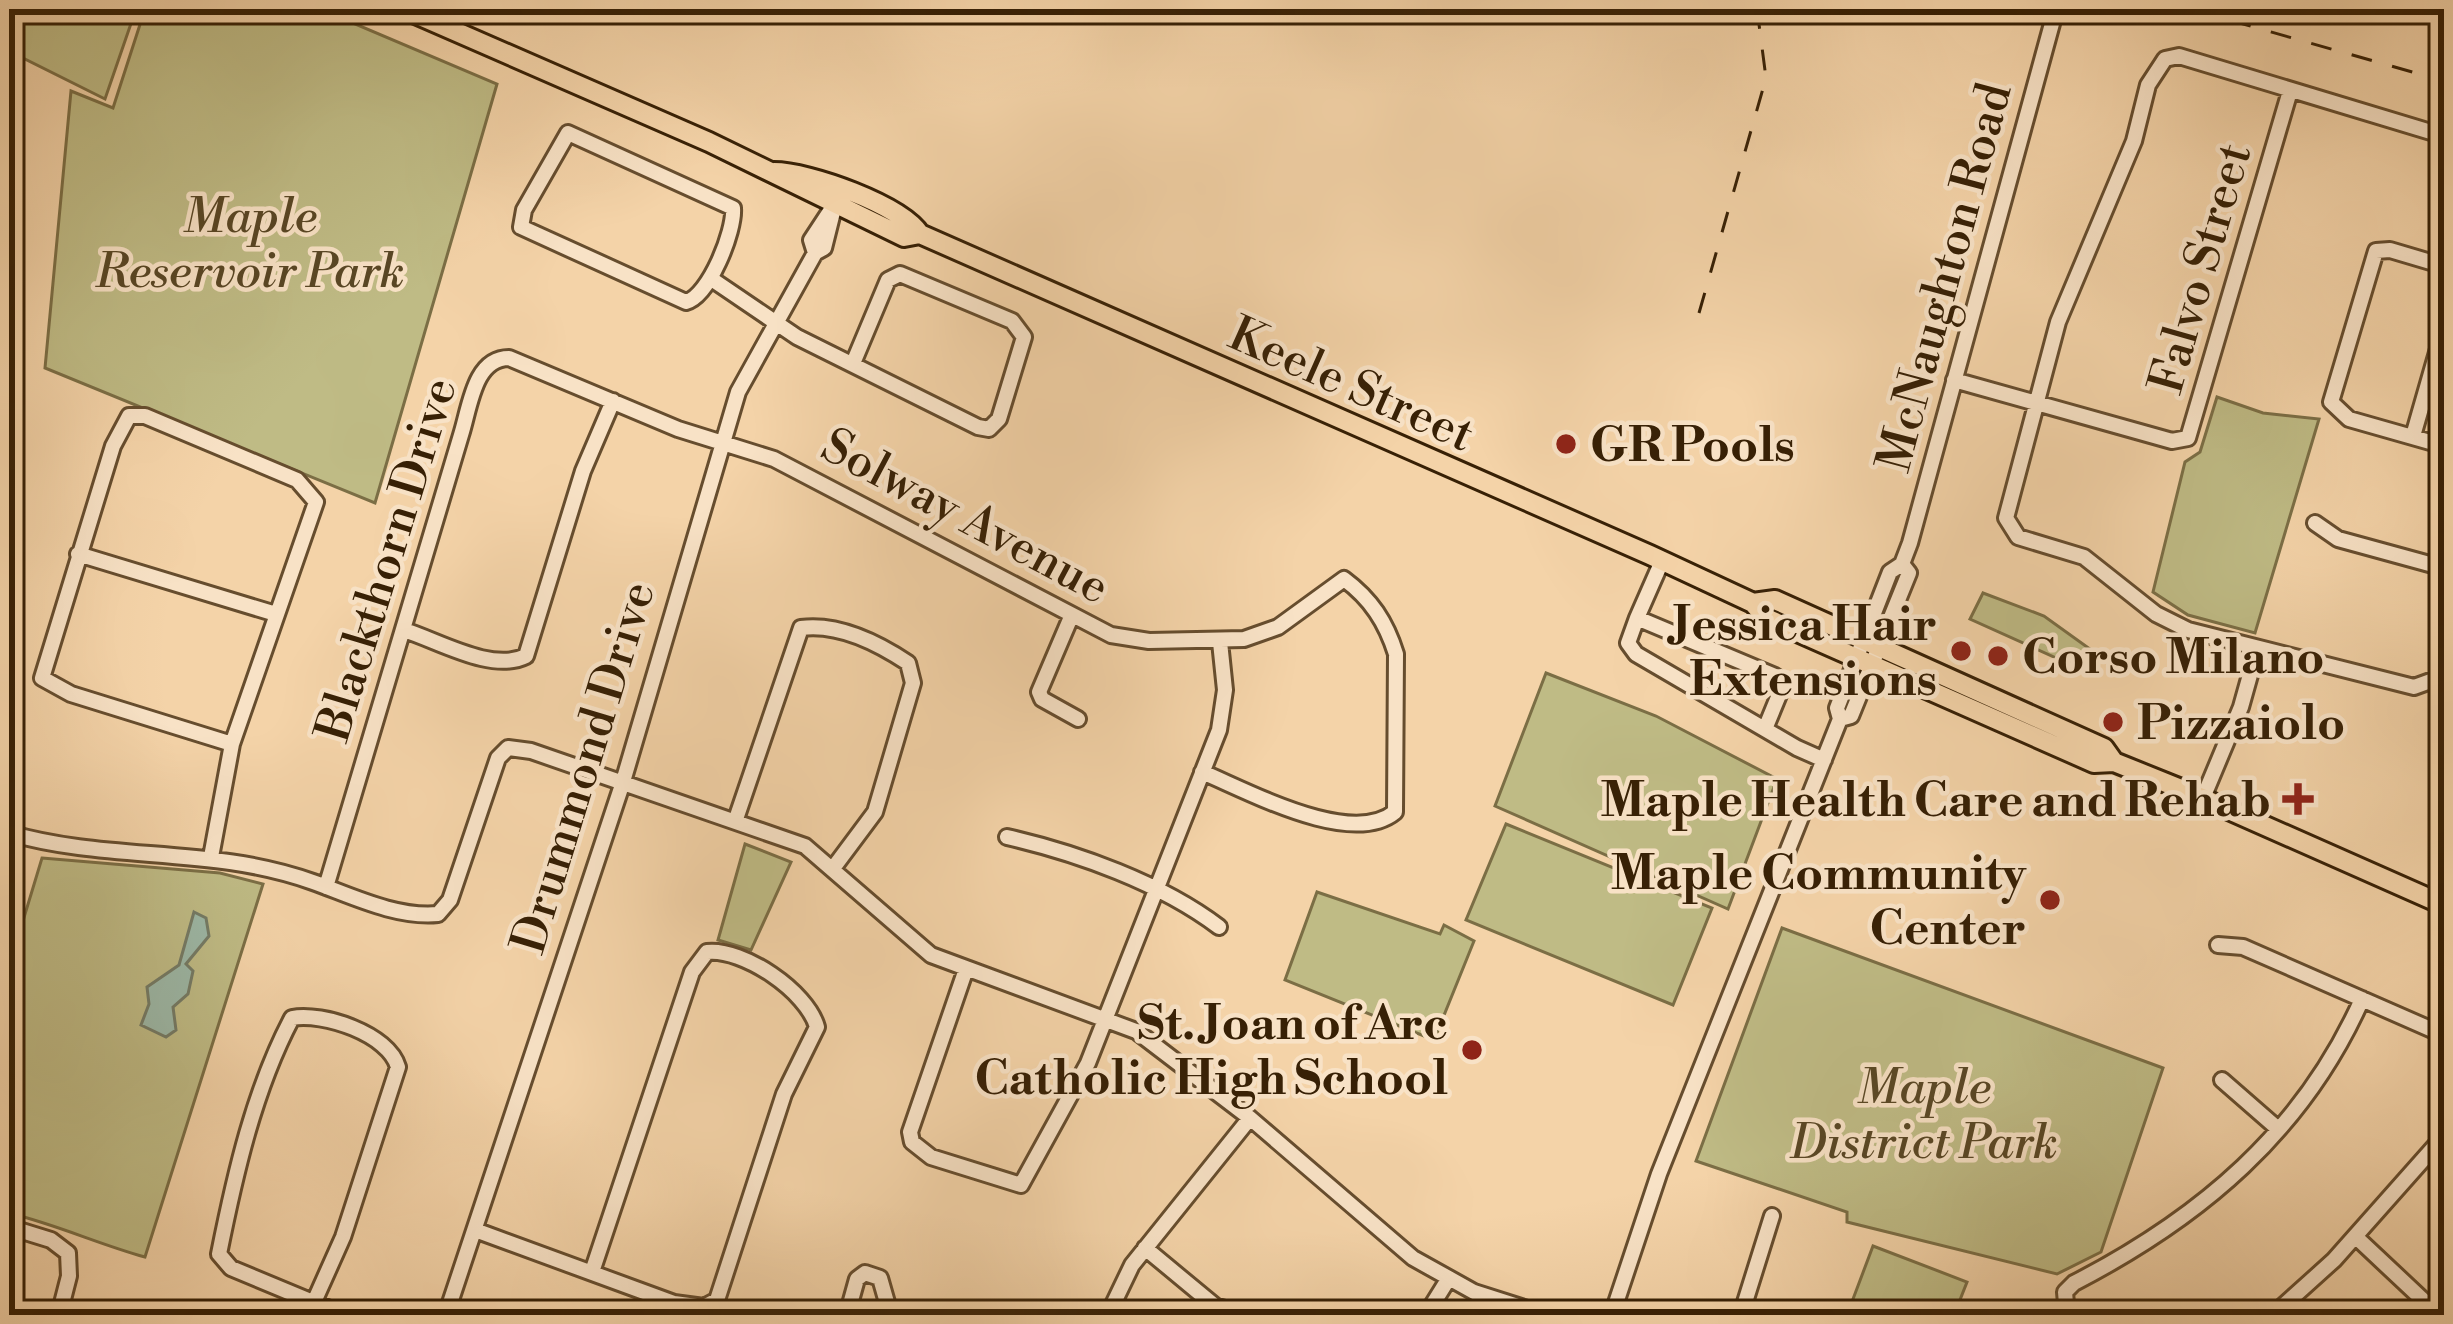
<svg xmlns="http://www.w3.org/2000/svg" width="2453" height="1324" font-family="'Libre Bodoni',serif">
	<rect width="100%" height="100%" fill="#f4d3a8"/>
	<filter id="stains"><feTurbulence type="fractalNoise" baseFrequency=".00167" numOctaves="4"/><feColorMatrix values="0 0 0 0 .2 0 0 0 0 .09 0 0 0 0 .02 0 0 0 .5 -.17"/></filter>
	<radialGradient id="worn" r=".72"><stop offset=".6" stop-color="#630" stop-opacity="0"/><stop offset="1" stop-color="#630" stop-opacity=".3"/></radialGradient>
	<path fill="#bfbb85" stroke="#7b6e45" stroke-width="3" d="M9,9h127l-31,90 -96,-48z
		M145,9h175l177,75 -122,419 -330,-135 26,-277 42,17z
		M2217,397l46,16 56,6 -64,214 -67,-18 -35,-23 32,-130 15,-10z
		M1983,593l61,23 50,36 -9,19 -115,-52z
		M1546,673l110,43 121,63 -49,130 -233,-103z
		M1506,824l206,84 -39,97 -207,-85z
		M745,844l46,18 -40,88 -33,-10z
		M42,858l178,15 43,11 -118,373c-47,-13 -87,-32 -136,-44v-246z
		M1317,892l123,42 4,-9 30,16 -40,99 -149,-60z
		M1782,928l381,140 -62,184 -44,22 -210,-52v-10l-151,-51z
		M1873,1246l94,36 -13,33h-82l-22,-8z"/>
	<path fill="#9cb8a7" stroke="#747b66" stroke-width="3" d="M194,912l12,6 3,18 -23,28 7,7 -5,23 -15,13 3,23 -10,7 -25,-12 8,-21 -2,-17 32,-22z"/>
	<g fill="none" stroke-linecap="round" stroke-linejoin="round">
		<defs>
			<path id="minor" d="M568,133l165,75c2,23 -24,88 -47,94l-165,-75 3,-17z
				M2444,136l-265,-80 -14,3 -17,26 -14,56 -76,181 -52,196 12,19 66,20 72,57 32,16 226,57 22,-8 8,-20
				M815,253l-4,-13 23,-35
				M2444,266l-54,-16 -14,1 -45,151 18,17 95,27
				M713,280l84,57 181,90 11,2 10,-10 25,-82 -12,-16 -112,-47 -12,6 -34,81
				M1954,380l218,61 16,-3 102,-347
				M2413,436l31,-108
				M2315,523l23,16 106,29
				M78,554l198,60
				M1071,617l-32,75 3,7 36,20
				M1637,618l25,-57
				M404,630c35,11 88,43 122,26l57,-185 30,-70
				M1840,719l11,-3 58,-143 -7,-9
				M1765,729l16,-39 -6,-14 -138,-58 -9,25 8,11 161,94 27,12
				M2203,798l38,-91 16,-57
				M736,819l65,-191c37,-5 77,15 107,35l5,20 -38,129 -41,55
				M9,833c99,29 205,13 304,49 39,14 83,36 125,32l12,-14 48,-142 10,-10 23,3 274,95 126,109 205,76 114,87 163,140 61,34 72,23
				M1007,837c70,16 154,46 212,90
				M211,857l21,-113 84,-242 -19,-22 -152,-64h-16l-16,30 -71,232 29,16 161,50
				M326,887l135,-452c9,-28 13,-77 48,-77l169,71 96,30 337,176 38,6 95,-2 34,-12 66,-48c27,20 42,43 52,75l-1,158c-44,36 -147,-21 -193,-40
				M2218,945l25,2 201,88
				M966,969l-56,163 2,10 19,15 90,28 67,-122 131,-333 6,-40 -5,-48
				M2222,1080l55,48
				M9,1227l42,13 17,13 1,23 -10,39
				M475,1230l199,73 30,4 13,-7 67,-206 33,-67c-10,-36 -74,-79 -110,-75l-15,20 -100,300
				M2356,1237l83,78
				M1145,1248l70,58 31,9
				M314,1302l29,-65 55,-170c-9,-33 -75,-55 -106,-49 -38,72 -57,156 -73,236l12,14 113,47
				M888,1306l28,9
				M446,1315l176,-530 116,-393 77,-139 9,-5 12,-48
				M847,1315l10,-36 8,-6 15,5 8,28
				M1108,1315l24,-50 118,-147
				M1426,1315l23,-37
				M1612,1315l47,-141 181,-455 -3,-11 53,-136 12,-8 8,-21 146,-534
				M1741,1315l31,-99
				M2067,1315l-2,-23 9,-9c126,-65 229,-151 288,-284
				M2273,1315l61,-55 110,-124"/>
			<path id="major" d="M404,9l305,133 195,95 16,-3
				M774,172c35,0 127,33 146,62l730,321 103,48 13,15 328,145 20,-1 72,29 258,114
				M1753,603l22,-3 329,148 10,14"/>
		</defs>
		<use href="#minor" stroke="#664d2e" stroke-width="20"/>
		<use href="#major" stroke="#372005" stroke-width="24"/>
		<use href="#minor" stroke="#f8e2c6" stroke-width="14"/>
		<use href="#major" stroke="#f4d3a8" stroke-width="18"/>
		<path stroke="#372005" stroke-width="3" stroke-dasharray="21 21" stroke-linecap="butt" d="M2190,9l254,72
			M1699,313l67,-235 -9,-69"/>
	</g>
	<g fill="#8f2418" stroke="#f8e2c6" stroke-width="4.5">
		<circle cx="1566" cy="444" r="12"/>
		<circle cx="1961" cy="651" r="12"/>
		<circle cx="1998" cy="656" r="12"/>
		<circle cx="2113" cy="722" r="12"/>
		<path d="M2292 781h12v12h12v12h-12v12h-12v-12h-12v-12h12z"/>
		<circle cx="2050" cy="900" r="12"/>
		<circle cx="1472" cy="1050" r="12"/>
	</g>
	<g text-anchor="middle" stroke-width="9" stroke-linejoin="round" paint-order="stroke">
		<g font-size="48" font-style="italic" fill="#594725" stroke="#f8e2c6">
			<text x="250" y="232">Maple<tspan x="250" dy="55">Reservoir Park</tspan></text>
			<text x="1924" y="1103">Maple<tspan x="1924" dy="55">District Park</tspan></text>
		</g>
		<g font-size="48" fill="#372005" stroke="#f8e2c6">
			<text transform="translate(2199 268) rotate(-74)" y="17">Falvo Street</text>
			<text transform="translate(1943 277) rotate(-75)" y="17">McNaughton Road</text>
			<text transform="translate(1352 383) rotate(24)" y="17">Keele Street</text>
			<text transform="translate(966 515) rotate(28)" y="17">Solway Avenue</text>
			<text transform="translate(385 559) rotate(-73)" y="17">Blackthorn Drive</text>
			<text transform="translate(582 767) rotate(-73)" y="17">Drummond Drive</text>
		</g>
		<g font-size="48" font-weight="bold" fill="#372005" stroke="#f8e2c6" text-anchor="end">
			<text x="1590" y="461" text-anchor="start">GR Pools</text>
			<text x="1937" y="640">Jessica Hair<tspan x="1937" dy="55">Extensions</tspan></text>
			<text x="2022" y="673" text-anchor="start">Corso Milano</text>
			<text x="2137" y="739" text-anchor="start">Pizzaiolo</text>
			<text x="2271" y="816">Maple Health Care and Rehab</text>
			<text x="2026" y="889">Maple Community<tspan x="2026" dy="55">Center</tspan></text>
			<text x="1448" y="1039">St. Joan of Arc<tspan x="1448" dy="55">Catholic High School</tspan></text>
		</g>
	</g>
	<rect width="2453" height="1324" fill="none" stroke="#f4d3a8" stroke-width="48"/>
	<rect x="12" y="12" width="2429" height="1300" fill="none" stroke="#372005" stroke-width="6"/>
	<rect x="24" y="24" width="2405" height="1276" fill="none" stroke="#372005" stroke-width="3"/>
	<rect width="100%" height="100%" filter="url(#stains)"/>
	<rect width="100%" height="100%" fill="url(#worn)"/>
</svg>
